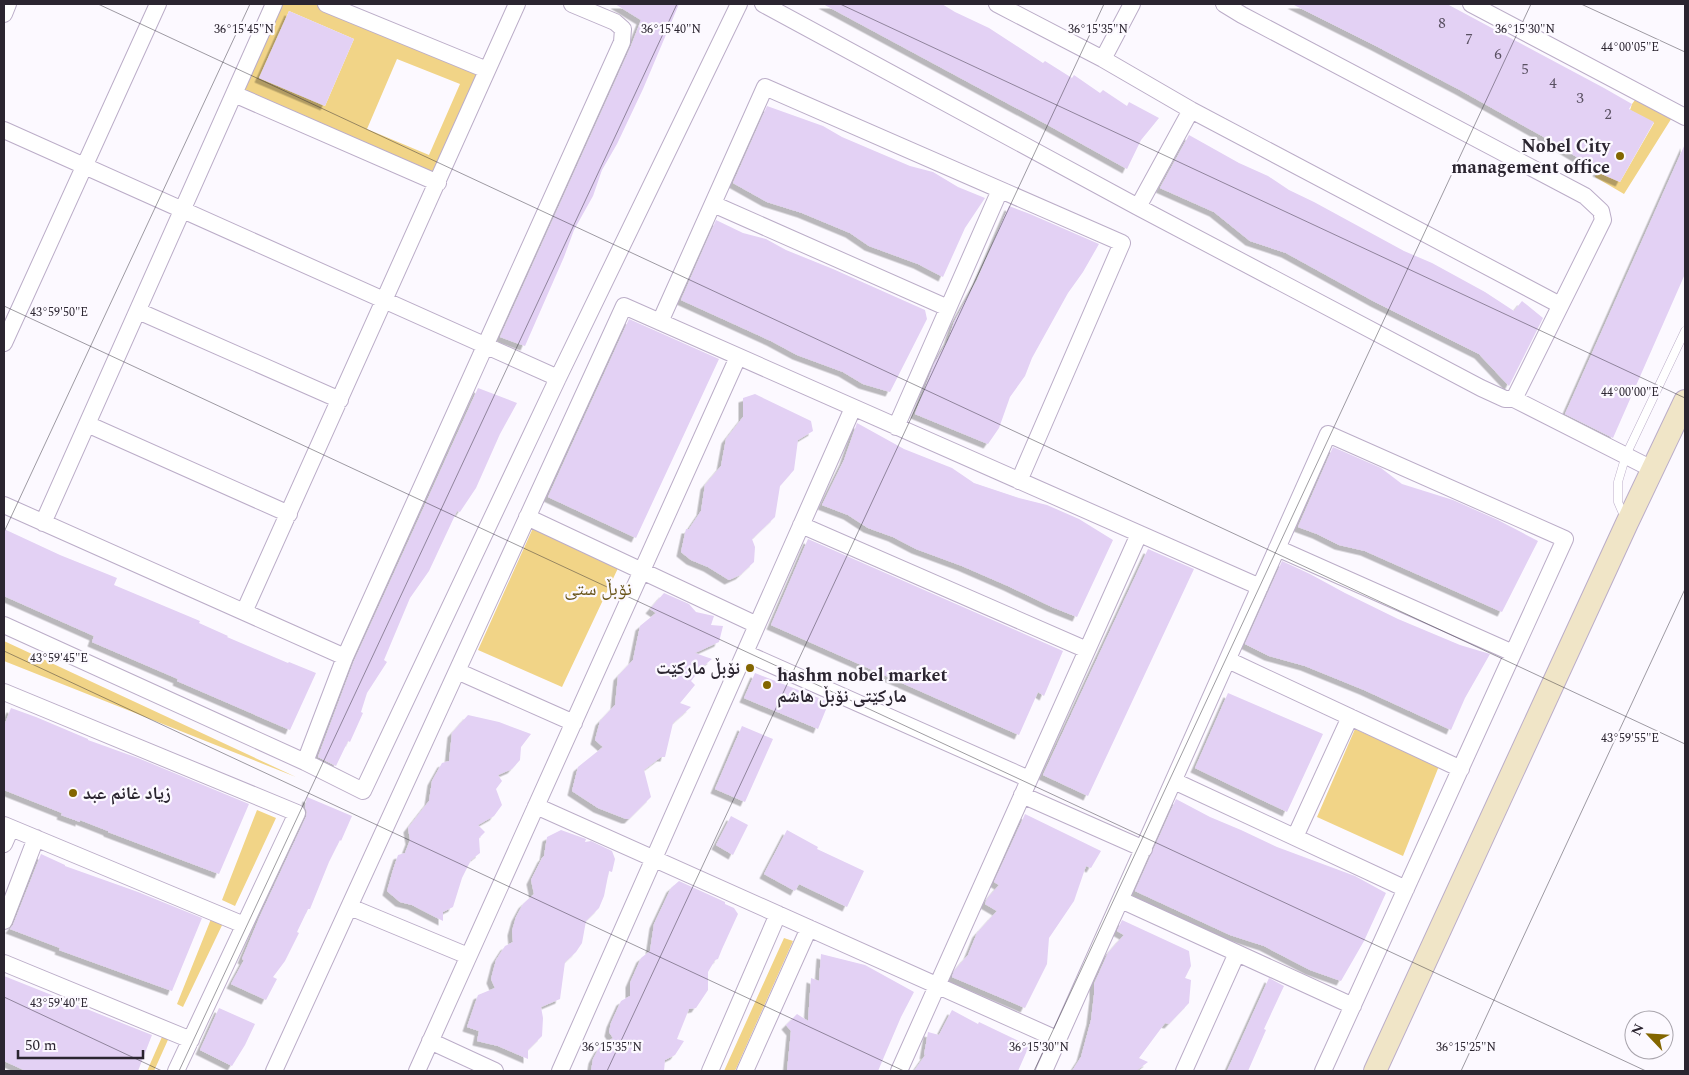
<svg xmlns="http://www.w3.org/2000/svg" width="1689" height="1075" font-family="Spectral,'Noto Naskh Arabic',serif">
	<defs>
		<filter id="shadow"><feDropShadow dx="-4.5" dy="4.5" stdDeviation="0" flood-color="#0004"/></filter>
	</defs>
	<rect width="100%" height="100%" fill="#fcf9ff"/>
	<path fill="#f1d487" fill-rule="evenodd" d="M274,4h52l161,66 -49,113 -204,-89zM289,11l65,28 -29,67 -66,-28zM397,59l63,25 -31,71 -62,-26z
		M1638,96l35,20 -49,78 -29,-17 2,-5 23,10 34,-59 -24,-13 2,-6z
		M533,528l86,38 -57,121 -84,-37z
		M4,641l292,136 -292,-116z
		M1355,729l84,37 -36,90 -86,-39z
		M257,810l19,8 -41,88 -13,-6z
		M213,914l12,5 -42,88 -6,-3z
		M784,938l9,3 -58,130h-11z
		M165,1030l6,3 -17,38h-7z"/>
	<path fill="#e3d1f4" filter="url(#shadow)" d="M615,4h64l-36,85 -26,55 -15,26 -9,26 -19,34 -10,27 -39,89 -25,-9 131,-291 10,-26z
		M823,4h119l13,8 34,16 54,35 2,-2 27,17 2,-3 26,18 3,-3 24,16 2,-4 30,16 -18,22 -14,29 -81,-45z
		M1292,4h155l157,84 28,16 -3,5 25,13 -34,60 -23,-10 1,-2 -56,-34 -82,-46 -84,-44z
		M289,11l65,28 -29,67 -66,-28z
		M767,106l56,20 19,11 68,29 23,6 25,15 27,11 -20,30 -22,49 -25,-13 -49,-18 -19,-13 -48,-20 -35,-11 -34,-19z
		M1189,135l50,28 29,13 21,14 25,12 90,49 28,12 53,29 29,19 8,-10 21,17 -34,68 -30,-32 -104,-52 -89,-49 -36,-12 -36,-29 -54,-24z
		M1685,144v130l-72,164 -48,-24z
		M1009,206l21,8 69,30 -16,28 -15,21 -36,65 -7,18 -15,21 -11,31 -11,16 -73,-30 19,-50 14,-24 6,-18 23,-42z
		M716,220l27,13 23,6 20,11 47,19 92,41 2,9 -37,73 -27,-8 -20,-12 -46,-17 -26,-14 -90,-41z
		M629,319l90,40 -83,179 -88,-41z
		M478,388l39,15 -17,31 -24,54 -16,24 -3,-1 -28,60 -19,27 -26,62 3,2 -20,31 -6,19 2,1 -13,29 -2,-1 -12,25 -18,-9 36,-96z
		M755,394l56,27 2,10 -15,9 -4,30 -14,16 -5,31 -23,22 3,8 -1,15 -14,13 -11,5 -21,-13 -17,-7 -10,-8 5,-23h3l12,-18 4,-26 16,-19 5,-27 17,-22v-19z
		M857,423l47,26 48,19 22,15 45,15 28,7 32,14 34,21 -36,77 -25,-10 -44,-21 -46,-20 -46,-17 -23,-12 -25,-9 -20,-13 -26,-10 22,-45z
		M1333,447l48,21 21,16 51,16 45,20 40,21 -36,71 -137,-61 -26,-6 -22,-11 -19,-7z
		M4,529l56,26 57,23 -3,7 86,36 -1,2 29,13 -1,1 61,26 1,-1 27,11 -26,57 -113,-49 1,-2 -86,-37 2,-6 -90,-40z
		M808,539l255,112 -19,45 -6,-4 -19,43 -248,-110z
		M1148,549l46,20 -106,227 -45,-21z
		M1282,561l28,13 35,19 53,26 62,26 30,9 -25,44 -14,32 -87,-40 -59,-24 -36,-10 -24,-12z
		M664,593l25,11 7,8 18,4 -3,9 12,1 -4,16 -24,11 17,6 -11,9 -10,13 4,4 -15,18 11,4 -18,16 -8,34h-4l-17,13 7,27 -22,22h-3l-28,-11 -26,-17 6,-24 25,-20 -8,-7 5,-19 15,-16 3,-29 15,-16 7,-34 16,-13 -6,-4z
		M755,673l74,29 -11,27 -74,-31z
		M1228,693l95,41 -36,78 -92,-44z
		M11,708l25,9 52,22v1l50,18 111,46 -30,70 -111,-42v-1l-28,-11v2l-19,-7 1,-2 -58,-23v-64z
		M468,715l31,7 32,12 -10,13 -1,13 -8,9 -14,6 4,6 -6,8 6,16 -8,11 -16,9 7,7 -6,6 1,15 -9,7 -9,18 -9,29 -10,5v9l-31,-16 -12,-3 -13,-11 6,-21 5,-15 7,-2 5,-13 -2,-12 21,-27 3,-20 10,-18 7,-2 3,-28z
		M742,726l31,13 -28,63 -30,-13z
		M307,797l45,19 -11,25 -1,-1 -11,22 -19,47h-2l-11,23 2,1 -14,28 -12,16 4,2 -11,21 -35,-16 13,-24 -2,-1 18,-43 46,-99 1,-5 -2,-5z
		M1176,799l34,18 31,13 36,17 78,29 31,17 -22,48 -23,40 -31,-11 -46,-24 -34,-11 -95,-44z
		M1025,814l76,37 -10,17 -5,-2 -12,35 -25,37 -2,26 -22,44 -73,-31 2,-6 14,-16 9,-22 20,-22 -12,-7 2,-5 12,-14 -5,-3z
		M731,816l17,9 -15,30 -17,-10z
		M561,830l25,9 -1,3 6,-1 21,10 3,8 -3,13 -3,-1 -5,25 -5,12 -13,13 -4,22 -6,9 -11,10 -5,37 -19,8 2,11 -1,18 -14,14v9l-30,-13 -21,-5 2,-10 -12,-4 11,-32 17,-7 -4,-9 5,-19 9,-14 8,-4 -1,-11 4,-14 7,-13 11,-10 -3,-14 11,-22 2,-2 3,-19z
		M787,830l31,17 -1,2 47,22 -17,36 -48,-23 -4,7 -31,-17z
		M41,854l24,11v1l73,26 64,26 -30,73 -113,-41 1,-2 -50,-19 3,-4z
		M679,881l46,21v2l9,4 4,6 -16,35 -4,10 -3,1 -7,12v18l-12,18 -7,1 -12,30 7,2 -9,14 -10,5 -1,11h-73l2,-12 6,-11 14,-10 -4,-6 2,-9 10,-22 9,-5v-13l11,-25 9,-7 4,-27 17,-36z
		M1122,920l67,31 2,15 -6,12 6,2 -2,23 -20,21 -4,-1 -26,35 9,4 -12,9h-64l9,-14 10,-37 3,-25v-11l14,-31 16,-18 -7,-4z
		M821,954l44,11 49,27 -13,25 -23,54h-91l4,-40 -5,-6 11,-11 11,7 3,-43 8,3z
		M4,976l148,59 -14,36h-112l-22,-10z
		M1269,978l15,8 -20,43 2,1 -18,41h-21z
		M219,1008l36,16 -10,21 -13,21 -32,-16z
		M952,1010l26,14 1,-2 50,24 -11,25h-104l12,-17 -2,1 4,-23 11,3z"/>
	<g fill="none" stroke-linecap="round" stroke-linejoin="round">
		<defs>
			<path id="lane" d="M1625,518l-7,-16v-20l8,-27 59,-124"/>
			<path id="street" d="M326,4l161,66
				M763,4l375,203 343,181 24,11h9l89,-179 -2,-9 -16,-15 -343,-181 -18,-11
				M997,4l106,55 88,51 369,195
				M1471,4l214,113
				M4,14l4,-10
				M1103,59l29,-55
				M234,94l204,89
				M4,130l554,248
				M713,204l235,104
				M1138,207l53,-97
				M138,311l202,89
				M660,322l105,-235 357,156 -103,238
				M4,343l154,-339
				M1514,399l138,70
				M87,424l202,90
				M896,427l104,-237
				M4,505l341,152 277,-615 1,-13 -8,-7 -43,-18
				M527,517l230,108
				M43,523l231,-519
				M801,525l286,125
				M1277,548l236,105
				M244,612l273,-608
				M4,625l301,137 40,-105
				M745,653l284,126
				M1228,660l233,109
				M457,671l117,52
				M4,692l293,121 -121,258
				M305,762l58,29 195,-413 181,-374
				M1174,781l232,108
				M1022,795l122,54
				M536,806l523,234
				M4,825l240,100
				M1295,837l55,-120
				M4,844l7,-16
				M1121,900l232,106
				M350,907l118,49
				M4,921l32,-83
				M4,963l187,77
				M430,1041l65,30
				M274,1071l350,-765 636,281
				M417,1071l321,-714
				M560,1071l293,-663
				M710,1071l68,-157
				M745,1071l64,-143
				M899,1071l240,-537
				M1044,1071l284,-637 237,105 -242,532
				M1184,1071l53,-118"/>
			<path id="secondary" d="M1375,1071l252,-548 58,-122"/>
		</defs>
		<use href="#lane" stroke="#bbadc8" stroke-width="9"/>
		<use href="#street" stroke="#bbadc8" stroke-width="18"/>
		<use href="#secondary" stroke="#bbadc8" stroke-width="24"/>
		<use href="#lane" stroke="#fff" stroke-width="8"/>
		<use href="#street" stroke="#fff" stroke-width="16"/>
		<use href="#secondary" stroke="#f0e5c7" stroke-width="22"/>
	</g>
	<path fill="none" stroke="#2b2530" stroke-width="1" stroke-opacity="0.45" d="M98,4l1587,740M840,4l845,394M1581,4l104,48M4,306l1642,765M4,532l246,-528M4,651l900,420M4,997l158,74M179,1071l498,-1067M607,1071l497,-1067M1034,1071l497,-1067M1461,1071l224,-482"/>
	<g fill="#836600" stroke="#fcf9ff" stroke-width="2">
		<circle cx="1620" cy="156" r="5"/>
		<circle cx="750" cy="668" r="5"/>
		<circle cx="767" cy="685" r="5"/>
		<circle cx="73" cy="793" r="5"/>
	</g>
	<g text-anchor="middle" stroke-width="4.5" stroke-linejoin="round" paint-order="stroke">
		<g font-size="15" fill="#595061">
			<text x="1442" y="28">8</text>
			<text x="1469" y="44">7</text>
			<text x="1498" y="59">6</text>
			<text x="1525" y="74">5</text>
			<text x="1553" y="88">4</text>
			<text x="1580" y="103">3</text>
			<text x="1608" y="119">2</text>
		</g>
		<g font-size="18" font-weight="bold" fill="#2b2530" stroke="#fcf9ff" text-anchor="end">
			<text x="1610" y="152">Nobel City<tspan x="1610" dy="21">management office</tspan></text>
			<text x="740" y="674">نۆبڵ مارکێت</text>
			<text x="777" y="681" text-anchor="start">hashm nobel market<tspan x="777" dy="21">مارکێتی نۆبڵ هاشم</tspan></text>
			<text x="83" y="799" text-anchor="start">زياد غانم عبد</text>
		</g>
		<g font-size="19" fill="#69551a" stroke="#fcf9ff">
			<text x="598" y="595">نۆبڵ ستی</text>
		</g>
	</g>
	<g font-size="12" text-anchor="middle" fill="#2b2530" stroke="#fcf9ff" stroke-width="4.5" stroke-linejoin="round" paint-order="stroke">
		<text x="244" y="33">36°15'45"N</text>
		<text x="671" y="33">36°15'40"N</text>
		<text x="1098" y="33">36°15'35"N</text>
		<text x="1525" y="33">36°15'30"N</text>
		<text x="1630" y="51">44°00'05"E</text>
		<text x="59" y="316">43°59'50"E</text>
		<text x="1630" y="396">44°00'00"E</text>
		<text x="59" y="662">43°59'45"E</text>
		<text x="1630" y="742">43°59'55"E</text>
		<text x="59" y="1007">43°59'40"E</text>
		<text x="612" y="1051">36°15'35"N</text>
		<text x="1039" y="1051">36°15'30"N</text>
		<text x="1466" y="1051">36°15'25"N</text>
	</g>
	<rect width="1689" height="1075" fill="none" stroke="#2b2530" stroke-width="10"/>
	<g transform="translate(1649 1035) rotate(295)"><circle r="24" fill="#fcf9ff" stroke="#a8a4ac"/>
	<path d="M0-4L9 19L0 12L-9 19Z" fill="#836600"/>
	<text y="-8" font-size="14" font-weight="bold" text-anchor="middle" fill="#2b2530">N</text>
	</g>
	<path d="M18 1050v8h125v-8" fill="none" stroke="#2b2530" stroke-width="2.5"/>
	<text x="25" y="1050" font-size="15" fill="#2b2530" stroke="#fcf9ff" stroke-width="4" paint-order="stroke">50 m</text>
</svg>
